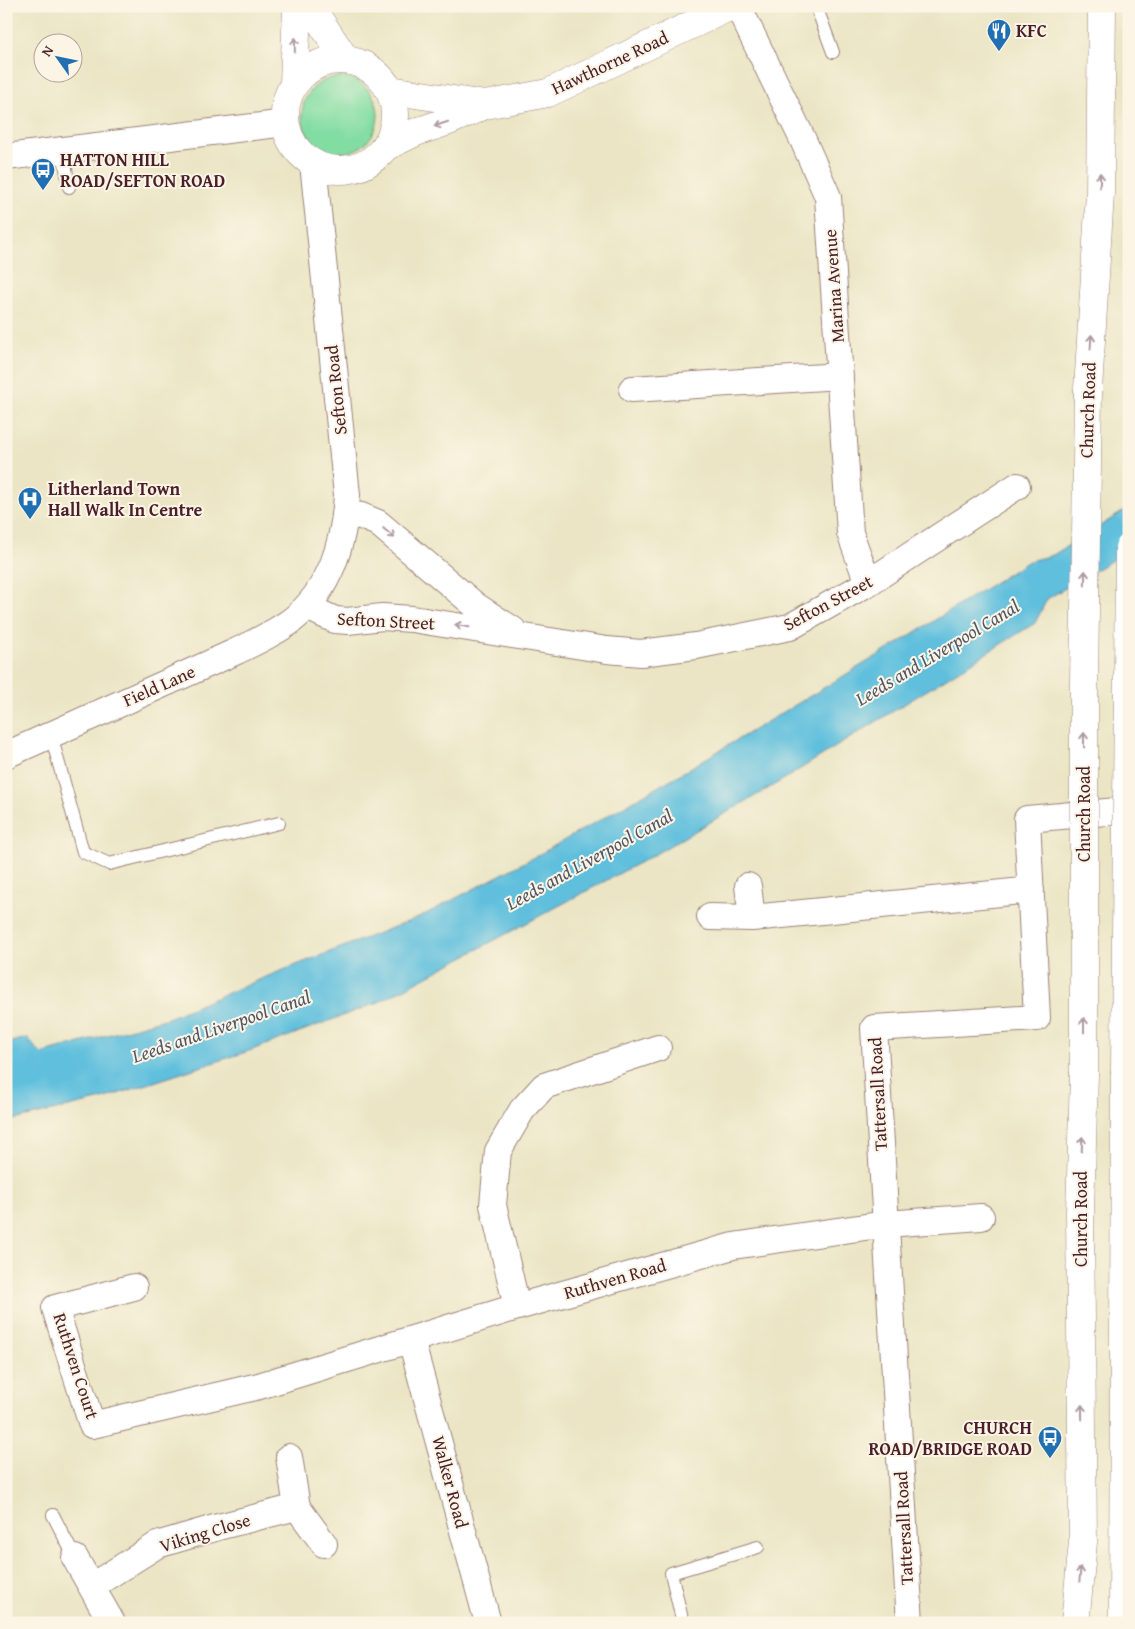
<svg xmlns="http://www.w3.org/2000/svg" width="1135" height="1629" font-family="'Gentium Book Plus',serif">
	<rect width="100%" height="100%" fill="#fcf5e5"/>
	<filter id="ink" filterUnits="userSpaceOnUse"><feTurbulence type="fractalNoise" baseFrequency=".02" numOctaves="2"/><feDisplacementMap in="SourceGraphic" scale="10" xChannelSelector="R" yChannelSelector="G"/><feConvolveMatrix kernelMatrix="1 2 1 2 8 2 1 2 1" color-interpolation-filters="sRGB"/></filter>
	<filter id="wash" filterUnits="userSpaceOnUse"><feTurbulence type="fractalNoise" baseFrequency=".0096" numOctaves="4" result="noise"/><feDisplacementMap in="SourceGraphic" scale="20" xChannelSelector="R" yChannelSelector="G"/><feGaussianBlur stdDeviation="1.12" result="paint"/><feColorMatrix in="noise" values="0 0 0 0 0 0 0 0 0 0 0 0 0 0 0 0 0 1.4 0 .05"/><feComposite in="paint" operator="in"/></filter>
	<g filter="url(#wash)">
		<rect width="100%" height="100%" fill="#ebe5c5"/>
		<path fill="#82dda3" stroke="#667e67" d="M302 115a38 38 0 1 1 76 0a38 38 0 1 1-76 0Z"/>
		<path fill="#5fbfdd" stroke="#546f84" d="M1129,508v42l-82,49 -12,24 -259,161 -126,73 -271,145 -127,48 -150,49 -96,23v-61l5,-19 16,-4 14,16 127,-36 105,-44 147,-57 120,-63 135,-77 217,-130 137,-86 24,-6z"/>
	</g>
	<g filter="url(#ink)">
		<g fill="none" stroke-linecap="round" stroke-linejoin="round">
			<defs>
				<path id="service" d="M816,6l17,46
					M63,150l6,37
					M51,735l32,117 26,12 170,-41
					M53,1515l22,43
					M683,1623l-12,-50 87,-26"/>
				<path id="minor" d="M738,6l65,134 25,57 22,336 18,50
					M6,157l280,-34
					M632,389l208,-13
					M346,514l15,2 17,7 98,83 37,24
					M307,607l28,13 13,1 34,-4 30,2 195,31 34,3 55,-7 94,-19 78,-44 149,-97
					M6,755l231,-104c18,-9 38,-18 54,-30 40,-31 53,-78 56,-126l-34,-332
					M748,886l4,32
					M710,917l42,1 279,-28
					M134,1287l-79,21 37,117 167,-39 258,-79 216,-61 153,-22 95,-7
					M517,1307l-24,-102 5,-54 24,-41 22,-24 114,-38
					M411,1340l77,283
					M289,1457l8,50 27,37
					M75,1558l37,65
					M92,1586l65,-41 61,-18 79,-20
					M910,1623l-36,-595 163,-10 -10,-199 102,-9"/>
				<path id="secondary" d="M310,6l36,54
					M285 115a55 55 0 1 1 110 0a55 55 0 1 1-110 0Z
					M294,84l3,-78
					M390,90l95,15
					M385,147l31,-15 33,-11 36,-16 63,-12 183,-87"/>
				<path id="trunk" d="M1088,390l12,-197 2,-187
					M1075,1623l8,-81 -3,-330 4,-138
					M1123,1623l2,-549"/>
			</defs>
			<use href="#service" stroke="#9a8278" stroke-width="14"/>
			<use href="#minor" stroke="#9a8278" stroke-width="28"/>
			<use href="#secondary" stroke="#9a8278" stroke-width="29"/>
			<use href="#trunk" stroke="#9a8278" stroke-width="29"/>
			<use href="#service" stroke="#fff" stroke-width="12"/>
			<use href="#minor" stroke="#fff" stroke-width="26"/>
			<use href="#secondary" stroke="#fff" stroke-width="28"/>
			<use href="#trunk" stroke="#fff" stroke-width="28"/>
			<defs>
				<path id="trunk-bridge" d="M1084,1074v-390l4,-294
					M1125,1074l4,-526"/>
			</defs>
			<use href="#trunk-bridge" stroke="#9a8278" stroke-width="29" stroke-linecap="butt"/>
			<use href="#trunk-bridge" stroke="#fff" stroke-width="28"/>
		</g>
		<defs><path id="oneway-shaft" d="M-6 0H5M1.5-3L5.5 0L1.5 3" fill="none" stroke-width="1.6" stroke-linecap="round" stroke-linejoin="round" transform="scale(1.25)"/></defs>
		<g stroke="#ae9aa0">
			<use href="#oneway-shaft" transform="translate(295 45) rotate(-88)"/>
			<use href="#oneway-shaft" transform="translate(441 124) rotate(162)"/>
			<use href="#oneway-shaft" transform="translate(1100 180) rotate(-89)"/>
			<use href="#oneway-shaft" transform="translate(1091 342) rotate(-86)"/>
			<use href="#oneway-shaft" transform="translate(389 533) rotate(40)"/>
			<use href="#oneway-shaft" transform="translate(1085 578) rotate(-89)"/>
			<use href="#oneway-shaft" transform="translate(462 626) rotate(-171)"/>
			<use href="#oneway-shaft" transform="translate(1084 740) rotate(-90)"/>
			<use href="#oneway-shaft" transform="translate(1084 1025) rotate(-90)"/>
			<use href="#oneway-shaft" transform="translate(1082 1144) rotate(-88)"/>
			<use href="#oneway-shaft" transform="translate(1082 1412) rotate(-91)"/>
			<use href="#oneway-shaft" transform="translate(1080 1574) rotate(-85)"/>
		</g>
	</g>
	<defs>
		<symbol id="restaurant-pin" viewBox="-11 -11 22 30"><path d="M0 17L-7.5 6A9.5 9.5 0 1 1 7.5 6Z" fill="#1f6fb2" stroke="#fcf5e5"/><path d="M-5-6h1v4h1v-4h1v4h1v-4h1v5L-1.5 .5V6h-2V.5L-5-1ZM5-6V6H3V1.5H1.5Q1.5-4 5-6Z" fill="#fff"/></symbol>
		<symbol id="bus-pin" viewBox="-11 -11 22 30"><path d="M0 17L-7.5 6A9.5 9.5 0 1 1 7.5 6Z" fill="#1f6fb2" stroke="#fcf5e5"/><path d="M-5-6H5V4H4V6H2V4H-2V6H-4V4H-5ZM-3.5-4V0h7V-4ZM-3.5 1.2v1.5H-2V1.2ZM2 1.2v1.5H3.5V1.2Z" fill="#fff"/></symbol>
		<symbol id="hospital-pin" viewBox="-11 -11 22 30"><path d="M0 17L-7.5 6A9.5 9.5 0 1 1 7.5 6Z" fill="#1f6fb2" stroke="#fcf5e5"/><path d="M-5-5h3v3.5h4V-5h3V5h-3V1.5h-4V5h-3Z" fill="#fff"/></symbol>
	</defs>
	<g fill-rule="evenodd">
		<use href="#restaurant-pin" x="985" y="17" width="28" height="38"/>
		<use href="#bus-pin" x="29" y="156" width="28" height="38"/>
		<use href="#hospital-pin" x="16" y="485" width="28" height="38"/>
		<use href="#bus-pin" x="1036" y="1424" width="28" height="38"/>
	</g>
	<g text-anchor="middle" stroke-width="4" stroke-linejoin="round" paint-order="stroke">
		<g font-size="18" font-weight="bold" fill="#4a1f2b" stroke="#fcf5e5" text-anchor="start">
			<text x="1016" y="37">KFC</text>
			<text x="60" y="166">HATTON HILL<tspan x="60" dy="21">ROAD/SEFTON ROAD</tspan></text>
			<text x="48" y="495">Litherland Town<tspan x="48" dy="21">Hall Walk In Centre</tspan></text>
			<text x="1032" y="1434" text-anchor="end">CHURCH<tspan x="1032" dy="21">ROAD/BRIDGE ROAD</tspan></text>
		</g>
		<g font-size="18" fill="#4a1f2b" stroke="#fcf5e5">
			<text transform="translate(610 63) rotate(-25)" y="6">Hawthorne Road</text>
			<text transform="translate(834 286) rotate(-94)" y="6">Marina Avenue</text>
			<text transform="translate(336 390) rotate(-96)" y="6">Sefton Road</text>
			<text transform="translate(1088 410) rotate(-88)" y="6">Church Road</text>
			<text transform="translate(828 603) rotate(-28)" y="6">Sefton Street</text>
			<text transform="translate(386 621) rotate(3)" y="6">Sefton Street</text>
			<text transform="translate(159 686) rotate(-24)" y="6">Field Lane</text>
			<text transform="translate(1084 814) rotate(-90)" y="6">Church Road</text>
			<text transform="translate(878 1094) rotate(-93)" y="6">Tattersall Road</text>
			<text transform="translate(1081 1219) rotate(-90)" y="6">Church Road</text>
			<text transform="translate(615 1279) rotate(-16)" y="6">Ruthven Road</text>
			<text transform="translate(76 1366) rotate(72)" y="6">Ruthven Court</text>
			<text transform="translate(450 1482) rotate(75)" y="6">Walker Road</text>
			<text transform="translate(904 1528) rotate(-93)" y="6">Tattersall Road</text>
			<text transform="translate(205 1533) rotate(-17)" y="6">Viking Close</text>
		</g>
		<g font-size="19" font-style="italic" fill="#515769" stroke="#fcf5e5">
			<text transform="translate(937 652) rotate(-31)" y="7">Leeds and Liverpool Canal</text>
			<text transform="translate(589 859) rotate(-29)" y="7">Leeds and Liverpool Canal</text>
			<text transform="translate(221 1026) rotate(-19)" y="7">Leeds and Liverpool Canal</text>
		</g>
	</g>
	<rect width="1135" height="1629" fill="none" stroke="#fcf5e5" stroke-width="25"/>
	<g transform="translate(58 58) rotate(303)"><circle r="24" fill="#fcf5e5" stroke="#b59f9b"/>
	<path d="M0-4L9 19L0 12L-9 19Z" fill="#1f6fb2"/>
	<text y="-8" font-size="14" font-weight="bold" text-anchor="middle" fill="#4a1f2b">N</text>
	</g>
</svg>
